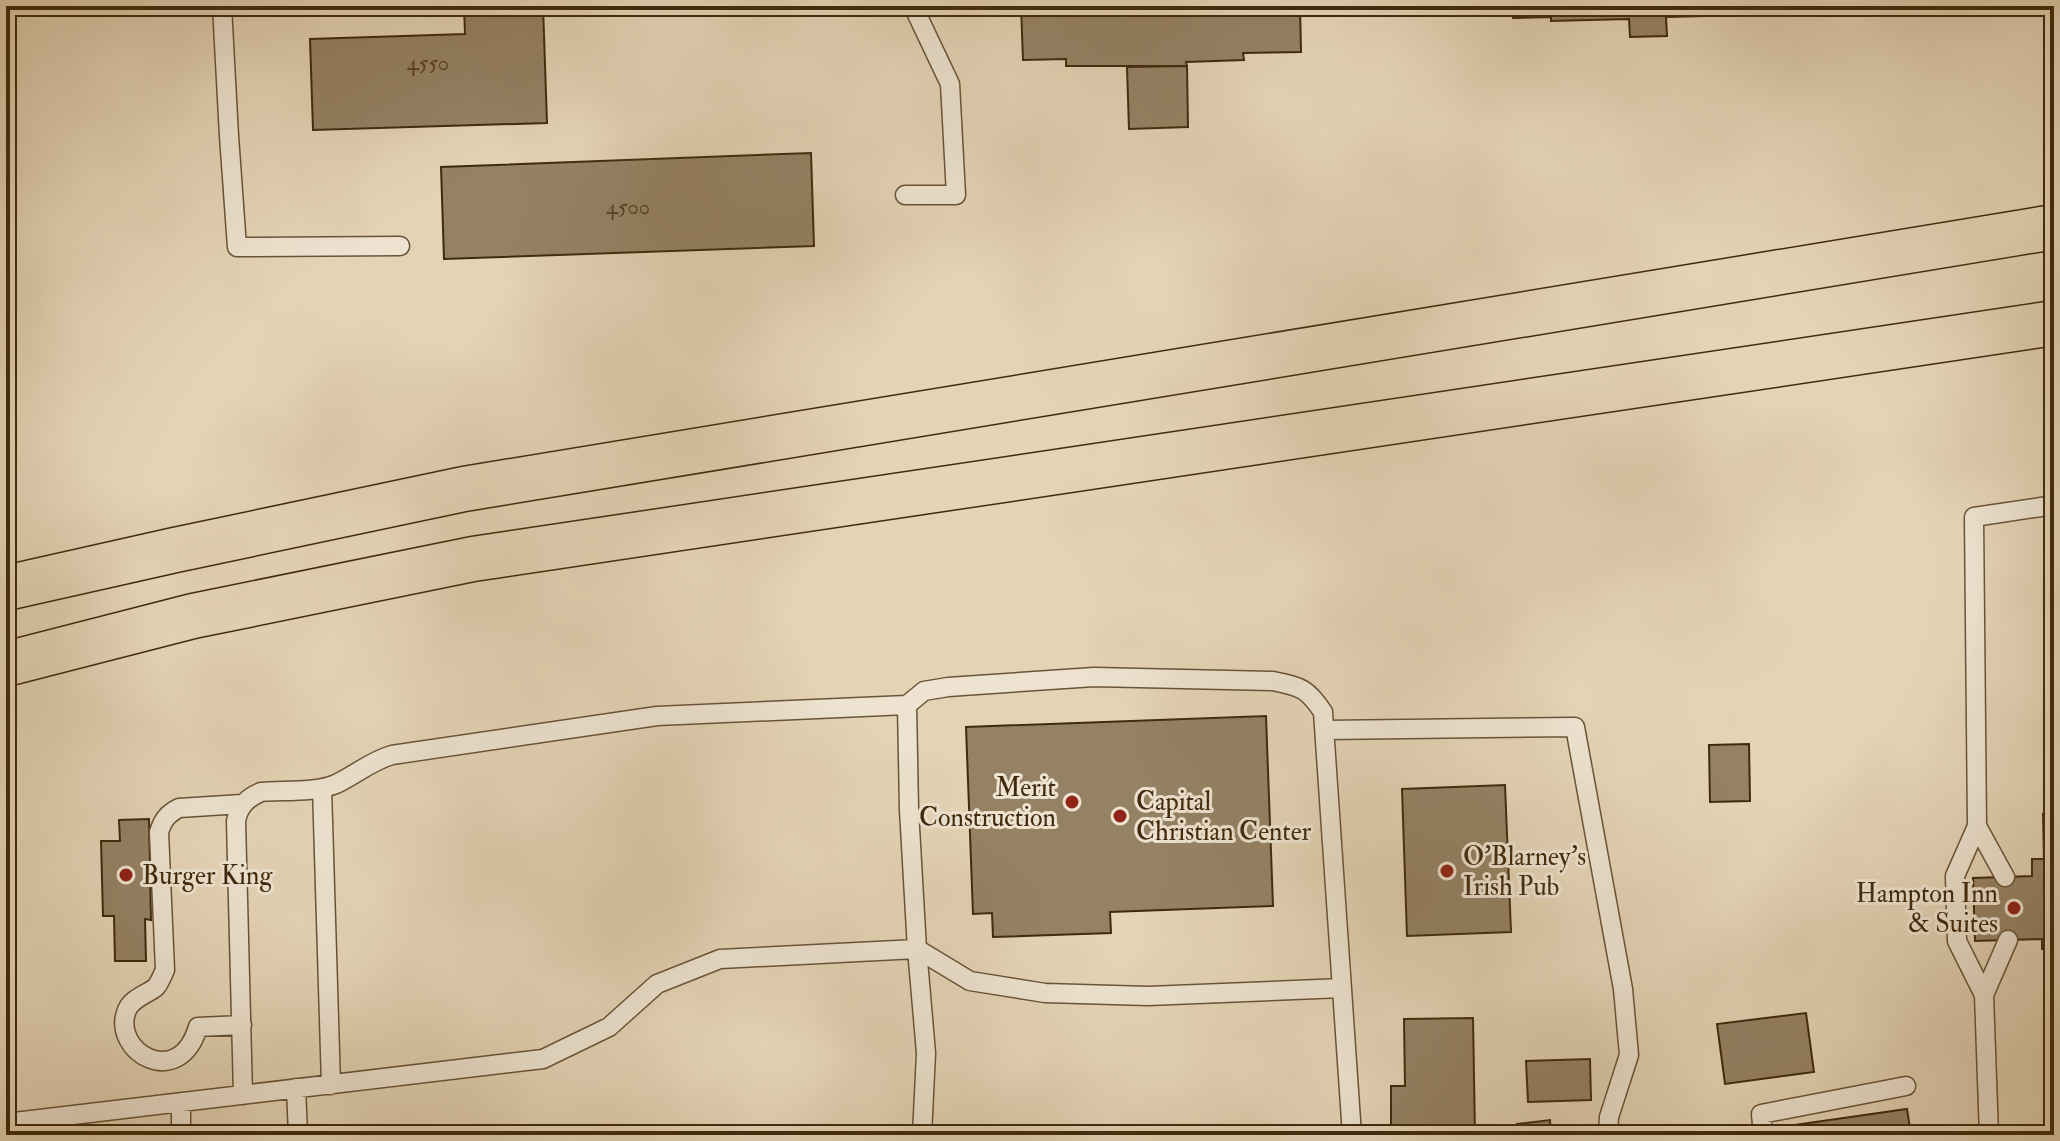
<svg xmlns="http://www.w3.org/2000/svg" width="2060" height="1141" font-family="'IM FELL Double Pica',serif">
	<rect width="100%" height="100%" fill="#e4d4b6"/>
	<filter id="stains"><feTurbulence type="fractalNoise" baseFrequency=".0025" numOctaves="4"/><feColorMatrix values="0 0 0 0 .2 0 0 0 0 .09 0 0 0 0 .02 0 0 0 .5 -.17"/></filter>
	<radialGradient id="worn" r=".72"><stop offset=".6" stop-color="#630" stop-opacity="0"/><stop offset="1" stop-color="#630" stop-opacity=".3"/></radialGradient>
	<path fill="#958265" stroke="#402a0d" stroke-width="2" d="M464,6h79l4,117 -234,7 -3,-91 155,-5z
		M1021,6h279l1,46 -58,1 1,7 -58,2 1,4h-121v-7l-43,1z
		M1513,6h271v3l-39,1v5l-79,2 1,19 -37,1 -1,-18 -78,2v-4l-38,1z
		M1187,66l1,61 -59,2 -2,-62z
		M811,153l3,93 -370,13 -3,-92z
		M2048,688h6v52h-4z
		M1266,716l7,190 -163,6 1,21 -118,4 -1,-24 -19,1 -7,-187z
		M1749,744l1,57 -40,1 -1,-57z
		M2050,778h4v202l-1,-31h-11v-10l-67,2 -2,-63 59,-2v-17h12l-1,-45 8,-1z
		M1505,785l6,147 -104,4 -5,-147z
		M149,819l2,101 -6,-1 1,42h-31l-1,-45h-11l-2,-75h19l-1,-21z
		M1806,1013l8,59 -89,12 -8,-60z
		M1473,1018l2,117h-75v-10l-9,1v-40h14l-1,-67z
		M1590,1059l1,41 -63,2 -2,-41z
		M1907,1109l4,26h-116l-1,-10z
		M1550,1120l1,13 11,-2 1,4h-45l-1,-11z"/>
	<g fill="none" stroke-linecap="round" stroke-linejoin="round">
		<defs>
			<path id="lane" d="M222,6l7,130 8,111 163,-1
				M905,195h51l-6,-111 -37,-78
				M1326,730l249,-3 48,262 6,66 -20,62 -1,18
				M322,788l9,297
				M1977,826l28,51
				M1984,995l24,-55
				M242,1025l-44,2c-19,65 -88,24 -71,-17 5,-12 19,-15 29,-23 4,-5 6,-11 9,-17l-6,-138c4,-12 8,-18 20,-24l63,-4
				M296,1088l2,47
				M243,1095l-7,-274c3,-15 11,-23 25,-29 23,-2 53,1 75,-8 19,-9 35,-23 56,-29l265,-39 250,-11
				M181,1102v33
				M6,1123l537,-64 66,-32 48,-43 63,-25 197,-10 53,32 75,12 103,3 194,-8
				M922,1135l4,-82 -9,-104 -8,-139 -2,-105 17,-14 24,-4 146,-10 179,4c28,6 34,7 50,31l29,423
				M1763,1135l-2,-21 145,-28
				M1989,1135l-5,-140 -27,-54 -2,-65 22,-50 -3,-309 80,-12"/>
			<path id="highway" d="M6,588l169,-38 289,-61 1590,-262
				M6,664l187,-48 280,-57 1581,-236"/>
		</defs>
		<use href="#lane" stroke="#695437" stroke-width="21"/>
		<use href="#highway" stroke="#402a0d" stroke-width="47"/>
		<use href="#lane" stroke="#ede3d0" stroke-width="18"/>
		<use href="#highway" stroke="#e4d4b6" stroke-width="44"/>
	</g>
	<g fill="#8f2418" stroke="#ede3d0" stroke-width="3">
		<circle cx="1072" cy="802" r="8"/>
		<circle cx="1120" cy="816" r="8"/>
		<circle cx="1447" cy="871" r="8"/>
		<circle cx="126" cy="875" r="8"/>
		<circle cx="2014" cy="908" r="8"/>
	</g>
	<g text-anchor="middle" stroke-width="6" stroke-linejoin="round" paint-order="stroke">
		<g font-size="22" fill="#554023">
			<text x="428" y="70">4550</text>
			<text x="628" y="214">4500</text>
		</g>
		<g font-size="26" fill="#402a0d" stroke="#ede3d0" text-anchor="start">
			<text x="1056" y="796" text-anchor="end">Merit<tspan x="1056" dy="30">Construction</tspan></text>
			<text x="1136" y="810">Capital<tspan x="1136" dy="30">Christian Center</tspan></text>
			<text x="1463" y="865">O'Blarney's<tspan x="1463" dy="30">Irish Pub</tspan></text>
			<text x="142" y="884">Burger King</text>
			<text x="1998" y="902" text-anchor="end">Hampton Inn<tspan x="1998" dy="30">&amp; Suites</tspan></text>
		</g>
	</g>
	<rect width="2060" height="1141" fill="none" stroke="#e4d4b6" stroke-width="32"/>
	<rect x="8" y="8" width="2044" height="1125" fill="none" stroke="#402a0d" stroke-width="4"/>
	<rect x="16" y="16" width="2028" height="1109" fill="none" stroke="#402a0d" stroke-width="2"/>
	<rect width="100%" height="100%" filter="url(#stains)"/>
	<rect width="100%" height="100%" fill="url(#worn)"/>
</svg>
